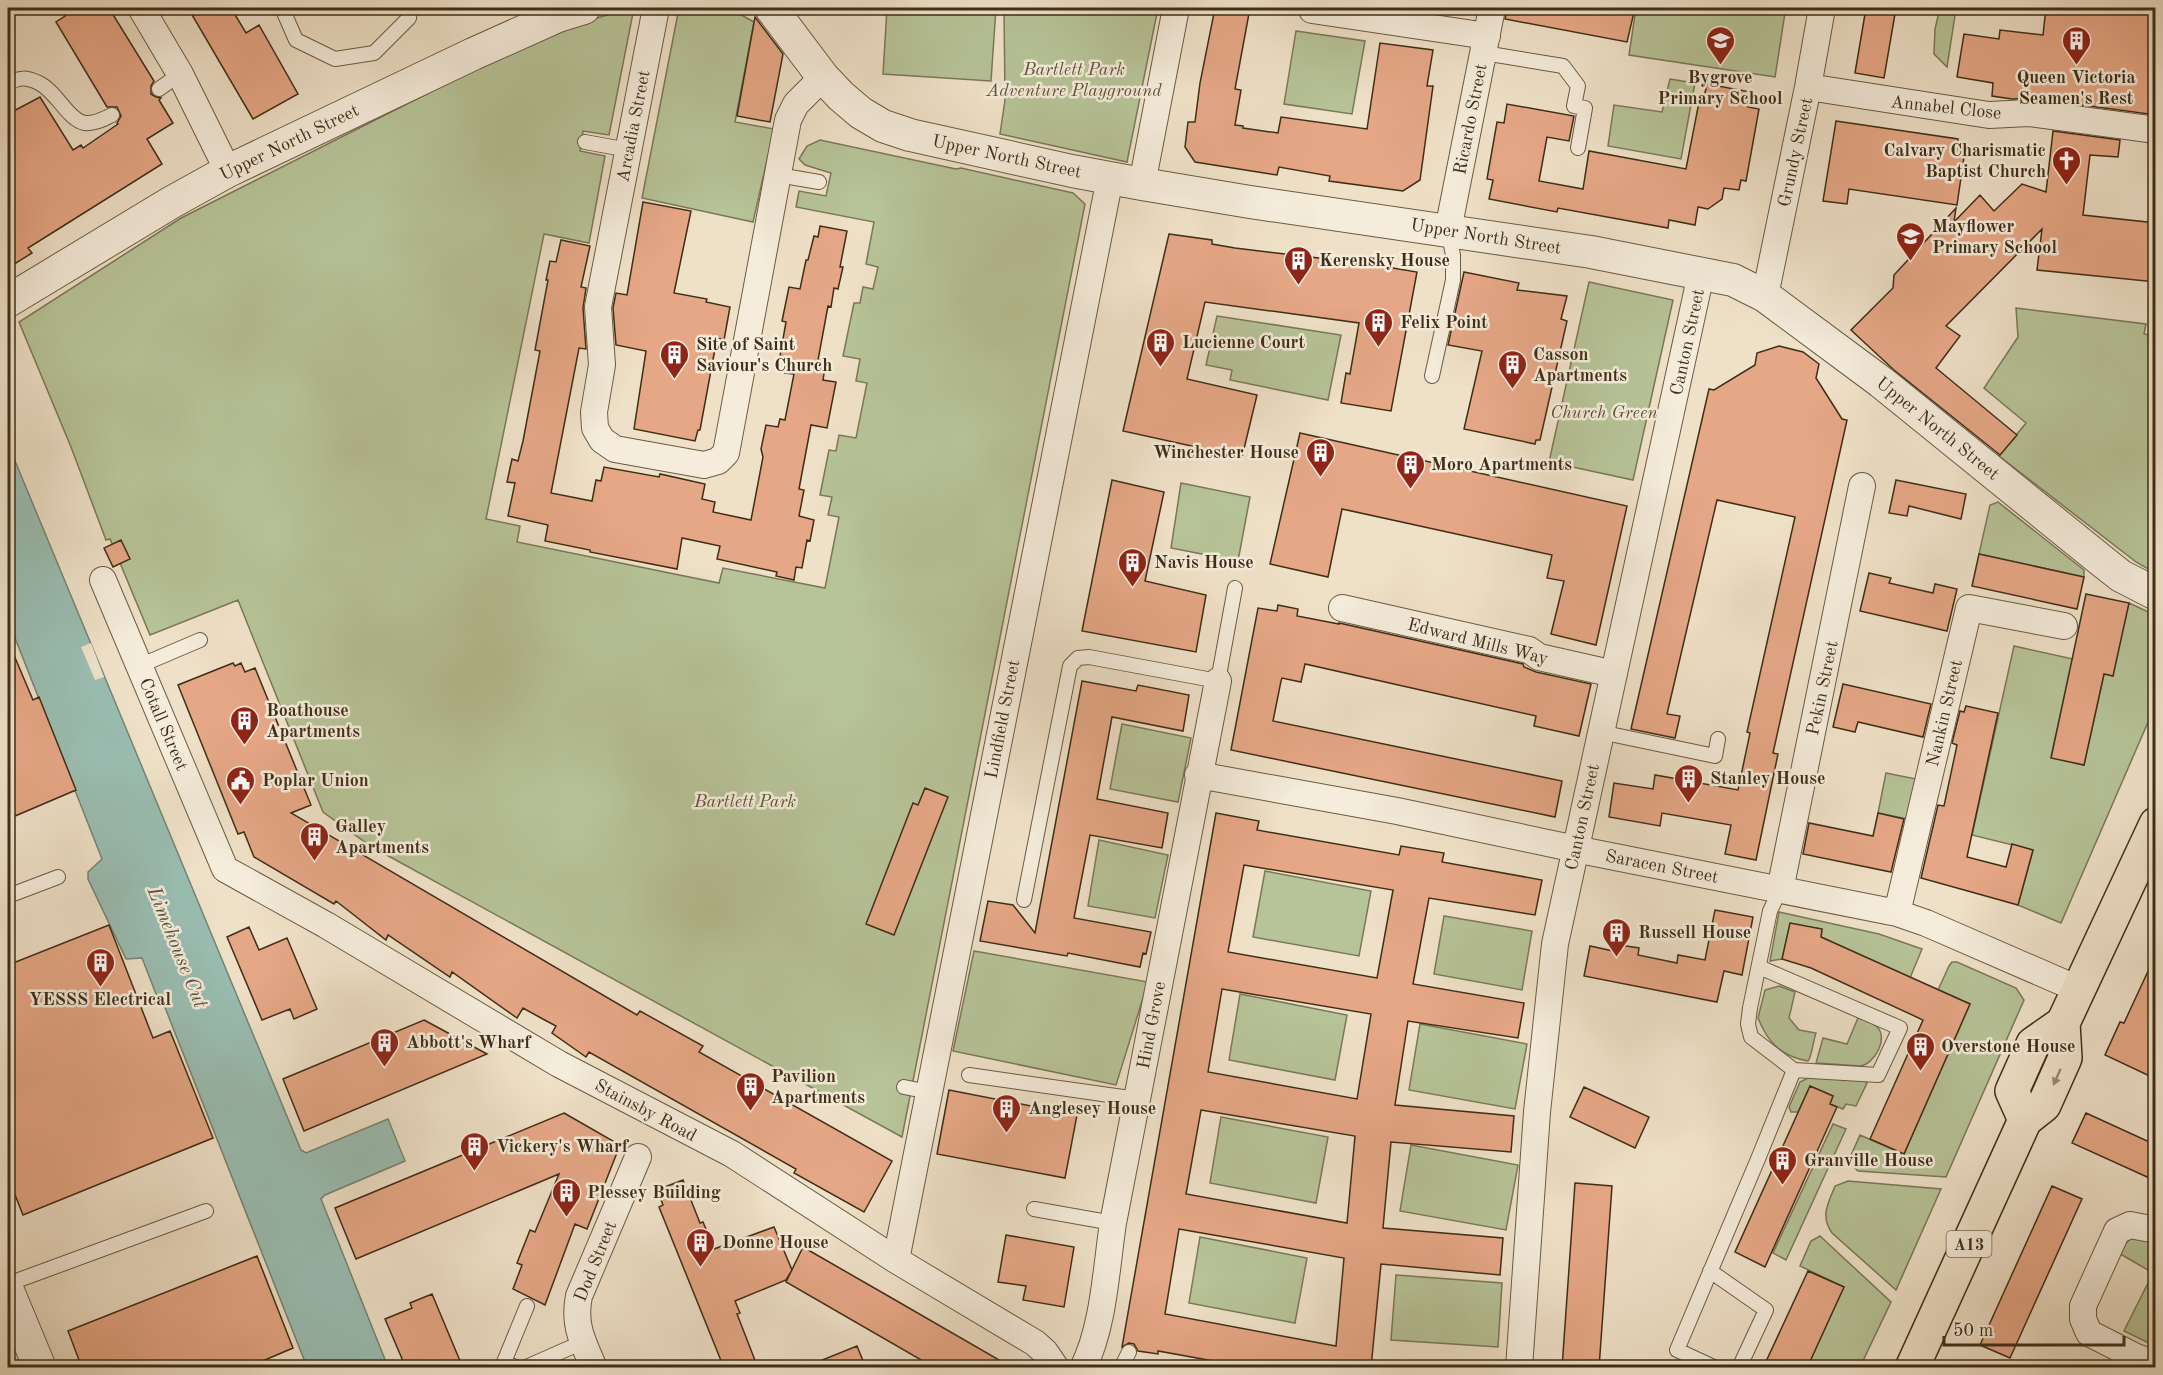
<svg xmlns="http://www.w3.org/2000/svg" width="2163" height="1375" font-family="'Old Standard TT',serif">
	<rect width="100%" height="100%" fill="#efe1c8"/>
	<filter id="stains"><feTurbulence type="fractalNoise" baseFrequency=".00333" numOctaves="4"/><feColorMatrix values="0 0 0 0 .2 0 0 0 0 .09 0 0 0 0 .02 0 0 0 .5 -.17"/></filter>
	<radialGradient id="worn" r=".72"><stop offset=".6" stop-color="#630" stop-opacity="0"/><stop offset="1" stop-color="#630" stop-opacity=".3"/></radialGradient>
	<path fill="#b7c398" stroke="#7a7858" stroke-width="1.5" d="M679,8h50l25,14 -19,100 39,7 -21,93 -111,-24z
		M887,8h109l-5,73 -108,-7z
		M1004,8h154l-31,154 -127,-28 5,-34z
		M1636,8h109l40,5 -10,64 -146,-22z
		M629,9l4,4 -24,122 -26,-4 -3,20 25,5 -16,87 -45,-9 -58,285 34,7 -3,16 202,41 4,-15 102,20 14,-71 -11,-2 4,-18 -12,-2 9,-45 7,1 3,-16 17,3 11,-55 -11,-2 4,-22 -17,-3 11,-53h6l3,-16 10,2 5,-22 -12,-3 8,-42 -78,-15 3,-16 27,5 5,-23 -26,-8 -6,-6 8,-13 13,-6 136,29 5,-1 112,25 12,11 -183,933 -530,-290 -49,-35 -85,-212 -88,35 -40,-96 -4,1 -35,-93 -52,-125 162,-104 319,-161 75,-33z
		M1956,9l-9,58 -13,-13 1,-25 4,-17z
		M1296,31l69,10 -13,73 -68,-10z
		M1670,79l25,4 -14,76 -73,-13 6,-41 48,7z
		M1589,282l84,18 -40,180 -84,-18z
		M2016,308l130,16 -2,10 11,2v237l-19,-11 -137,-106 27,-33 -42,-35 34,-51z
		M1217,316l124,19 -13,65 -98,-20 2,-10 -26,-5z
		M1181,483l69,14 -12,64 -67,-13z
		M1998,502l86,68v7l-105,-23 11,-49z
		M2129,603l26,12v91l-94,217 -43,-18 15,-55 -61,-15 42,-189 59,13 -22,98 33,8 20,-91z
		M1122,724l69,14 -13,64 -68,-13z
		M1886,773l30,6 -8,40 -30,-6z
		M1099,840l69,15 -13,63 -67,-12z
		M1265,871l106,20 -12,65 -106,-19z
		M1779,912l100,22 43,15 -12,29 -89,-41 1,-8 -32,-5 -8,35 -12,2z
		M1444,916l88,15 -10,59 -88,-16z
		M974,951l174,31 -32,103 -163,-34z
		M1952,962h5l59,26 8,12 -78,177 -88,-6 -10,-9 12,-27 44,19 66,-150 -32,-14 11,-24z
		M1779,986l16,6 -6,26 10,12 17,3c-3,8 -4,23 -8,28 -27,-5 -40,-18 -50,-43l7,-28z
		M1240,994l107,21 -12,65 -106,-20z
		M1858,1018c6,2 13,4 18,8 14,11 -2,39 -16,40l-44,-3 7,-25 24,6z
		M1420,1024l107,20 -12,65 -106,-19z
		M1812,1076l52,5 3,2 -11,23 -10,-2 -3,5 -13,-5 3,-8 -23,-10 -12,26h-7l-2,-5 11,-25z
		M1221,1117l107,20 -12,66 -106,-20z
		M1833,1124l13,5 -60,131 -13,-7z
		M1411,1145l107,20 -12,65 -106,-19z
		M1848,1181l93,8 -45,101 -64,-57c-12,-17 -4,-29 3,-47z
		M1820,1236l71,66 -31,65h-53l37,-80 -44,-21 11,-25z
		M2133,1236l22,8v102l-31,-15 29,-58 -36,-21z
		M1200,1237l107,21 -12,65 -106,-20z
		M1396,1275l106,8 -4,64 -107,-7z"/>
	<path fill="#9abeb2" stroke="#758474" stroke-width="1.5" d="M8,444l293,706 5,3 82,-34 17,42 -80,34 -4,4 67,168h-81l-143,-362 -6,-6 -16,-41 -16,1 -38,-80v-7l14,-13 -94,-239z"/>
	<path fill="#efe1c8" d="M91,643l13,34 -9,3 -14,-33z"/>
	<path fill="#e6a786" stroke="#3e2e17" stroke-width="1.5" fill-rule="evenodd" d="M60,8h49l45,73 -3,5v8l5,3 5,1 -2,2 14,23 -26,16 15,25 -134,84 4,5 -24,15v-154l32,-17 33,53 8,-5 2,3 35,-24 -1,-1 4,-7 -4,-9h-10l-51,-85 9,-6z
		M188,8h43l15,25 13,-8 39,69 -45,25z
		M1215,8h35l-15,81 6,1 -6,35 8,1v2l35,5 3,-16 86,12 13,-86 53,7 -6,36h6l-13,94 -17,11 -74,-10 1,-5 -51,-9 -2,8 -82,-13 -10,-15 3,-25h7l5,-39z
		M1507,8h128l-8,34 -122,-23z
		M1866,8h30l-12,70 -29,-5z
		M2046,8h110v107l-125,-17 -19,1 -20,-3 1,-13 -36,-6 7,-43 35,5 1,-9 43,5z
		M755,17l28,37 -13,68 -33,-6z
		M1707,84l44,8 -3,15 11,2 -13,72 -5,-1 -2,10 -15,-2 -2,11 -14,10 -10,-2 -3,18 -26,-5 -1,8 -110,-20 -1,4 -68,-13 4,-19 -6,-1 10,-57 7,1 3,-19 67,12 -5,25 -22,-4 -8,44 44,8 6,-38 97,18 14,-72h4z
		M1836,121l122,18 -2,16 8,2 -7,48 -108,-16 -2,15 -24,-3z
		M2053,131l67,9 -2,17 -28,-2 -7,60 73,8v59l-119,-12 5,-41 -96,97 14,10 -24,32 81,67 -17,20 -106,-85 -43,-40 42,-42 1,-13 62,-67 -2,14 26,-27 14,16 28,-27 24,8z
		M643,202l48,9 -17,82 33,6 -1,3 24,5 -6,33 -7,-2 -17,92h-2l-3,11 -61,-12 12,-78 -30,-6 -3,-37 3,-15 11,2z
		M820,226l27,5 -7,36h3l-5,22 -4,-1 -3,19 -3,-1 -10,54 8,1 -3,19 13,2 -9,46 -16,-3 -12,64 5,1 -5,26 15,4 -4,21 -3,-1 -5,28 -6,-1 -2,13 -18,-4 1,-4 -60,-13 3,-13 -38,-8 -5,31 -87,-17v-2l-45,-9 3,-16 -40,-9 7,-33 -8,-1 5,-23 6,2 5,-20 17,-90 -5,-1 13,-70h-2l4,-19 6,1 5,-22 29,6 -9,41 5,1 -3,20 3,41 -7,-1 -28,145 41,8 4,-21 5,1 3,-14 55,10 1,-3 45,10 -3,15 13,3 -2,10 38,8 12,-63 -2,-8 5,-24 12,2 2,-8 5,1 9,-46 -9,-1 3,-15 -8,-2 6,-34 -4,-1 7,-34 11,2 6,-29h2l6,-24 4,1z
		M1169,234l43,6v4l23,4 134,16 48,8 -26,139 -50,-8 5,-30 4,1 9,-51 -154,-21 -18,77 70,16 -15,62 -119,-26z
		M1464,272l55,11 -2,7 50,6 -6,23 6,2 -27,119h-4l-1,4 -71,-15 18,-78 -34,-6z
		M1779,346l24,6 16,12 -3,14 26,41 5,1 -74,333 5,1 -22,106 -31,-6 6,-29 -69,-12 -2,13 -51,-9 5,-34 39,6 2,-14 83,15 12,-57 -3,-1 48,-215 -78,-17 -50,214 13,2 -5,22 -44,-9 78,-340 5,1 41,-25 2,-12z
		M1300,433l327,73 -31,139 -45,-11 13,-53 -17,-3 5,-23 -210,-46 -14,68 -58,-13z
		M1112,480l52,12 -19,89 61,14 -10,57 -114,-21z
		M1896,480l70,14 -5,25 -52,-13 -2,10 -18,-3z
		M121,540l9,19 -17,8 -9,-19z
		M1979,554l105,23 -7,32 -105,-23z
		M1869,573l22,5 -2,5 44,10 2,-9 22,5 -10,42 -87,-20z
		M2086,594l43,9 -16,73 -9,-2 -20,91 -33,-7z
		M1278,605l20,4 -1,7 42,8v-1l184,41 1,3 12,5 55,12 -12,52 -45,-10 2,-10 -231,-52 -4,18 -19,-4 -1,3 -8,40 289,60 -7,36 -324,-67 27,-142 19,3z
		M8,641l25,59 6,-3 37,93 -68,29z
		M233,663l2,3 6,-3 4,9 10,-4 56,137 -20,8 346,202 3,-4 63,35 -4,6 193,109 -28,51 -70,-39 2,-4 -207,-117 -3,5 -34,-24 4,-7 -15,-8 -18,-10 -6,10 -65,-46 -2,5 -62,-42 -2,5 -50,-39 -2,3 -80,-47 -10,-25 -6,2 -60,-149z
		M1082,681l54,10 2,-6 51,10 -6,36 -71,-14 -15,82 71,14 -6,35 -72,-13 -16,83 77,14 -5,22 -3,-1 -3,14 -72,-14 -1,3 -87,-15 8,-40 25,4 22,28z
		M1843,684l88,20 -8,33 -65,-15 -3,10 -22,-5z
		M1966,706l32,7 -31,144 39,10 6,-23 21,6 -15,55 -97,-27 17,-73 6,1 13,-61 -5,-2 8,-32 4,1z
		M925,788l23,9 -54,138 -28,-11 47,-121 5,2z
		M1216,813l43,8 -2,9 142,25 2,-9 43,7 -2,9 100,18 -7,35 -106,-17 -16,86 111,19 -6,35 -110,-17 -13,84 119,11 -3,36 -120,-10 -8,86 120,10 -3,37 -119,-11 -10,104h-119l-94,-17v3l-20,-3 -4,-7 -5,-1 -7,4zM1244,865l149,25 -16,88 -149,-26zM1222,989l149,25 -14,85 -149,-27zM1201,1110l154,26 -8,87 -161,-29zM1179,1229l165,29 -8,88 -171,-32z
		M1878,813l26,6 -13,53 -88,-18 6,-31 64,13z
		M1715,910l38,7 -11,58 -18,-4 -7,31 -133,-26 6,-30 28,6 2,-7 19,3 -1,7 39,8 1,-8 27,5z
		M1790,923l32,6 -1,8 149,67 -66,150 -34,-15 53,-119 -112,-52 -29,-9z
		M109,925l44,113 17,-7 43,107 -190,77 -15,-38v-212z
		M249,927l10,23 28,-12 30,71 -23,10 -4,-10 -28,11 -35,-83z
		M2156,954v125l-51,-24 15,-33 4,1z
		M424,1020l63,34 -183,77 -21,-52z
		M1810,1086l23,10 -3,8 7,3 -72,160 -30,-15z
		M1584,1087l65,30 -14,31 -65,-31z
		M949,1090l128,25 -12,63 -128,-24z
		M564,1113l56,32 -33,84 -12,-5 -30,81 -32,-16 9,-24 -5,-2 13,-33 5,2 24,-58 -203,85 -21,-51z
		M2086,1113l70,32v36l-84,-38z
		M683,1180l17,43 3,-1 11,27 60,-22 18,43 -6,10 -51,21 5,12 -3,1 21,54h-34l-65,-161 4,-2 -6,-15z
		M1575,1183l37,3 -13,182h-37z
		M2052,1186l30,13 -72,159 -30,-13z
		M1006,1235l68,12 -10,60 -41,-7 3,-14 -28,-4z
		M803,1247l80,46 130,75h-78l-149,-86z
		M257,1256l36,92 -47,20h-164l-14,-37z
		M1808,1271l36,16 -37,81h-44z
		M432,1294l31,74h-57l-21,-49 27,-11 -2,-5z
		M857,1346l9,22h-61v-1z"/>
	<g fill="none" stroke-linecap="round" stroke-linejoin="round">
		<defs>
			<path id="service" d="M282,8l14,32 39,19 39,-6 35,-35 1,-10
				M1484,53l79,13 15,20 -4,20 11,2 -7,40
				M8,84c11,-7 18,-7 31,-1 18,9 29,37 46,40 10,1 18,-4 27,-8
				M159,89l21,-15
				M585,142l44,8
				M778,175l41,7
				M1432,376l21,-96v-25l-5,-25
				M139,666l61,-26
				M1600,732l115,24 3,-17
				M8,896l50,-19
				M1024,900l46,-234 8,-8 11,-1 129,24 17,-93
				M1759,967l141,61 -22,47 -84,-5 -43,-33 -3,-13 2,-16 20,-97 10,-21
				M969,1075l168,24
				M904,1087l25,5
				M1034,1209l79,14
				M1710,1271l56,39 -27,58
				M8,1284l198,-73
				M518,1368l-14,-6 23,-56
				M524,1368l59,-26
				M1121,1368l8,-16
				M1716,1368l-39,-18 81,-191 36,-89"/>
			<path id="minor" d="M141,8l39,66 48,97
				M656,8l-58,299 4,58 -8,47 1,16 7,12 13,9 89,16 14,-4 8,-8 62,-333 8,-16 27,-27
				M1312,10l175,26
				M1808,87l181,28 40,-2 127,17
				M1142,184l34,-176
				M1448,230l44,-222
				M1765,296l43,-209 14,-79
				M103,580l122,289 101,56 233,139 173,90 164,106 139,83 10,9 11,16
				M1342,608l187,42 10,7 75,17
				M1198,775l199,36 193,41 307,61 29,10 152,66
				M1780,890l82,-404
				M1897,913l72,-305 95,18
				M2156,1230l-26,-5 -13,6 -34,75v13l6,14 47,24 20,7
				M896,1260l214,-1082
				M594,1368c-11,-26 -21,-43 -15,-72l59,-139
				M1083,1368c21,-42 23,-99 30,-145l105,-542
				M1519,1368l18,-256 18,-168 146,-670"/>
			<path id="tertiary" d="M771,8l52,69 18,19 20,17 22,13 27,9 162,36 70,13 108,18 341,50 142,28 32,16 116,86 221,179 19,15 35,18
				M8,301l164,-99 56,-31 245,-117 85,-38 26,-8
				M8,1291l32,77"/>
			<path id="trunk" d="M2025,1120l-13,-29 21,-47 30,-21
				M1912,1368l113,-248 19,-15 21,-47 -2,-35 93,-199"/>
		</defs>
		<use href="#service" stroke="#6a5b43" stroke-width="16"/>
		<use href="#minor" stroke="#6a5b43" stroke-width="28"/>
		<use href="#tertiary" stroke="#6a5b43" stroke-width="34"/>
		<use href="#trunk" stroke="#3e2e17" stroke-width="36"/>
		<use href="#service" stroke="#f5ecdb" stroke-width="14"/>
		<use href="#minor" stroke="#f5ecdb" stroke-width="26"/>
		<use href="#tertiary" stroke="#f5ecdb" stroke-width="32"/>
		<use href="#trunk" stroke="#efe1c8" stroke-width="33"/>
	</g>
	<defs><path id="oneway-solid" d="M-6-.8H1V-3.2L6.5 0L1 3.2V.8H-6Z" transform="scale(1.5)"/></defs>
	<use fill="#968870" href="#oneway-solid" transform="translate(2057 1077) rotate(114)"/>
	<defs>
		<symbol id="school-pin" viewBox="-11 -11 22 30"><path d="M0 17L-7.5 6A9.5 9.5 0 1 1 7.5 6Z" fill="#8f2418" stroke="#f5ecdb"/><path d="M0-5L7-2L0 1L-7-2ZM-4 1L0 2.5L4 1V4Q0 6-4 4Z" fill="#fff"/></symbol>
		<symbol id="building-pin" viewBox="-11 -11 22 30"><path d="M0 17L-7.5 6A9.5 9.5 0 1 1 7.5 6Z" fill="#8f2418" stroke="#f5ecdb"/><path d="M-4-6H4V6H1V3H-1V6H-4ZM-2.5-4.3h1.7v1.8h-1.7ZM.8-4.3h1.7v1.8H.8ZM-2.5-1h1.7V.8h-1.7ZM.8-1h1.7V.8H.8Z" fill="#fff"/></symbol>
		<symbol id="church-pin" viewBox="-11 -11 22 30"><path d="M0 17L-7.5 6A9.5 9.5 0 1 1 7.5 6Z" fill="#8f2418" stroke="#f5ecdb"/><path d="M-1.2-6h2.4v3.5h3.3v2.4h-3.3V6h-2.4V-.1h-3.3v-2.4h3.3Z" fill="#fff"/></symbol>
		<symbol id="civic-pin" viewBox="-11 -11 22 30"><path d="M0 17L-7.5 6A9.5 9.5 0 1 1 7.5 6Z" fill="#8f2418" stroke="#f5ecdb"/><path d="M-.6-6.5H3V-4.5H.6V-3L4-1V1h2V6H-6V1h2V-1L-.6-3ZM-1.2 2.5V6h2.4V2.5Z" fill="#fff"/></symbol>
	</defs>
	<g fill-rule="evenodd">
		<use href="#school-pin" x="1704" y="24" width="33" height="45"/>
		<use href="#building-pin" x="2060" y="24" width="33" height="45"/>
		<use href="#church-pin" x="2050" y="144" width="33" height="45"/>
		<use href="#school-pin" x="1894" y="220" width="33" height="45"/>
		<use href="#building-pin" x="1282" y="244" width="33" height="45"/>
		<use href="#building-pin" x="1362" y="306" width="33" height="45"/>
		<use href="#building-pin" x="1144" y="326" width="33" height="45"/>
		<use href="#building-pin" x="658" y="338" width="33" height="45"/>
		<use href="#building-pin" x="1496" y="348" width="33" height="45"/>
		<use href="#building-pin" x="1304" y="436" width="33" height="45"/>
		<use href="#building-pin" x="1394" y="448" width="33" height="45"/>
		<use href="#building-pin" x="1116" y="546" width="33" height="45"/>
		<use href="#building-pin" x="228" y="704" width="33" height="45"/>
		<use href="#building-pin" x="1672" y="762" width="33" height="45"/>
		<use href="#civic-pin" x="224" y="764" width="33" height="45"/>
		<use href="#building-pin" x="298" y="820" width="33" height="45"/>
		<use href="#building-pin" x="1600" y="916" width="33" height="45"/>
		<use href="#building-pin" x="84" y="946" width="33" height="45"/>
		<use href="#building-pin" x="368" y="1026" width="33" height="45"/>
		<use href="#building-pin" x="1904" y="1030" width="33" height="45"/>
		<use href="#building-pin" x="734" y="1070" width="33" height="45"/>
		<use href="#building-pin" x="990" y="1092" width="33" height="45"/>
		<use href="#building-pin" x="458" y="1130" width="33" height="45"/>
		<use href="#building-pin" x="1766" y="1144" width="33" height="45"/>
		<use href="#building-pin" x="550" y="1176" width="33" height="45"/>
		<use href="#building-pin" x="684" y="1226" width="33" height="45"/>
	</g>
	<g text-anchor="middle" stroke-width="5" stroke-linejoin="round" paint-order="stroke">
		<rect fill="#f5ecdb" stroke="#756752" stroke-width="1.5" x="1946.5" y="1231" width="45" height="26" rx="4.5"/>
		<g font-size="16" font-weight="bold" fill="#3e2e17">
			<text x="1969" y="1250">A13</text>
		</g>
		<g font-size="18" font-style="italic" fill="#5c5337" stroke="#f5ecdb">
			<text x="1074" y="75">Bartlett Park<tspan x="1074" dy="21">Adventure Playground</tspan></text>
			<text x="1604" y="418">Church Green</text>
			<text x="745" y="807">Bartlett Park</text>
		</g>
		<g font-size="18" font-weight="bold" fill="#3e2e17" stroke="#f5ecdb" text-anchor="start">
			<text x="1720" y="83" text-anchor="middle">Bygrove<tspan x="1720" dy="21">Primary School</tspan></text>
			<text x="2076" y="83" text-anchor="middle">Queen Victoria<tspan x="2076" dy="21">Seamen's Rest</tspan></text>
			<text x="2046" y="156" text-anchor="end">Calvary Charismatic<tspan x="2046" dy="21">Baptist Church</tspan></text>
			<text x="1932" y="232">Mayflower<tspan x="1932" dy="21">Primary School</tspan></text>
			<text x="1319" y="266">Kerensky House</text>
			<text x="1400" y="328">Felix Point</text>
			<text x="1182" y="348">Lucienne Court</text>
			<text x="696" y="350">Site of Saint<tspan x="696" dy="21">Saviour's Church</tspan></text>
			<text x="1533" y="360">Casson<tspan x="1533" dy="21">Apartments</tspan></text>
			<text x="1299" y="458" text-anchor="end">Winchester House</text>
			<text x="1431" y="470">Moro Apartments</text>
			<text x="1154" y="568">Navis House</text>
			<text x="266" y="716">Boathouse<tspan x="266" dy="21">Apartments</tspan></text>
			<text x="1710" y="784">Stanley House</text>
			<text x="262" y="786">Poplar Union</text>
			<text x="335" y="832">Galley<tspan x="335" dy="21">Apartments</tspan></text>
			<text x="1638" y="938">Russell House</text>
			<text x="100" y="1005" text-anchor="middle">YESSS Electrical</text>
			<text x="406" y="1048">Abbott's Wharf</text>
			<text x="1941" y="1052">Overstone House</text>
			<text x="771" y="1082">Pavilion<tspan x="771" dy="21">Apartments</tspan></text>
			<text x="1028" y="1114">Anglesey House</text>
			<text x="496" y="1152">Vickery's Wharf</text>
			<text x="1804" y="1166">Granville House</text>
			<text x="587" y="1198">Plessey Building</text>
			<text x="722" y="1248">Donne House</text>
		</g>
		<g font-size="18" fill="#3e2e17" stroke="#f5ecdb">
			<text transform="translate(1946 107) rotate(6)" y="6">Annabel Close</text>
			<text transform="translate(1470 119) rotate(-79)" y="6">Ricardo Street</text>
			<text transform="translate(633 126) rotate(-79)" y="6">Arcadia Street</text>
			<text transform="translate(289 142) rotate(-26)" y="6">Upper North Street</text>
			<text transform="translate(1795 152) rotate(-78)" y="6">Grundy Street</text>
			<text transform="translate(1007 156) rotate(12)" y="6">Upper North Street</text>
			<text transform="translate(1486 236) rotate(9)" y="6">Upper North Street</text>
			<text transform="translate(1687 342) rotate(-78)" y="6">Canton Street</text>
			<text transform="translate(1938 428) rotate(39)" y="6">Upper North Street</text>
			<text transform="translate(1478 641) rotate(14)" y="6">Edward Mills Way</text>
			<text transform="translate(1822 688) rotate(-78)" y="6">Pekin Street</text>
			<text transform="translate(1944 713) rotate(-77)" y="6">Nankin Street</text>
			<text transform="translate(1002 719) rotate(-79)" y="6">Lindfield Street</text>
			<text transform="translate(164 724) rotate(67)" y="6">Cotall Street</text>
			<text transform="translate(1582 817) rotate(-78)" y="6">Canton Street</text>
			<text transform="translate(1662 866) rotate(11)" y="6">Saracen Street</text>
			<text transform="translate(1151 1025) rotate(-79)" y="6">Hind Grove</text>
			<text transform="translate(646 1110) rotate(28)" y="6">Stainsby Road</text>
			<text transform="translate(595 1261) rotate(-68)" y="6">Dod Street</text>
		</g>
		<g font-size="20" font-style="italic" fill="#55523e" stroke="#f5ecdb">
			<text transform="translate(178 947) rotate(68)" y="7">Limehouse Cut</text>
		</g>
	</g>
	<rect width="2163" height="1375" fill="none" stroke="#efe1c8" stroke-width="30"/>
	<rect x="9" y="9" width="2145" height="1357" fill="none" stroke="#3e2e17" stroke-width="3"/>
	<rect x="15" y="15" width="2133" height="1345" fill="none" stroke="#3e2e17" stroke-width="1.5"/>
	<path d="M1944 1336v9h180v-9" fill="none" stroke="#3e2e17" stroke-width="3"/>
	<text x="1953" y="1336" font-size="18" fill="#3e2e17" stroke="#f5ecdb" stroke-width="4.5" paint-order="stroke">50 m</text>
	<rect width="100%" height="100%" filter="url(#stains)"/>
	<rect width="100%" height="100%" fill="url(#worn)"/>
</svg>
